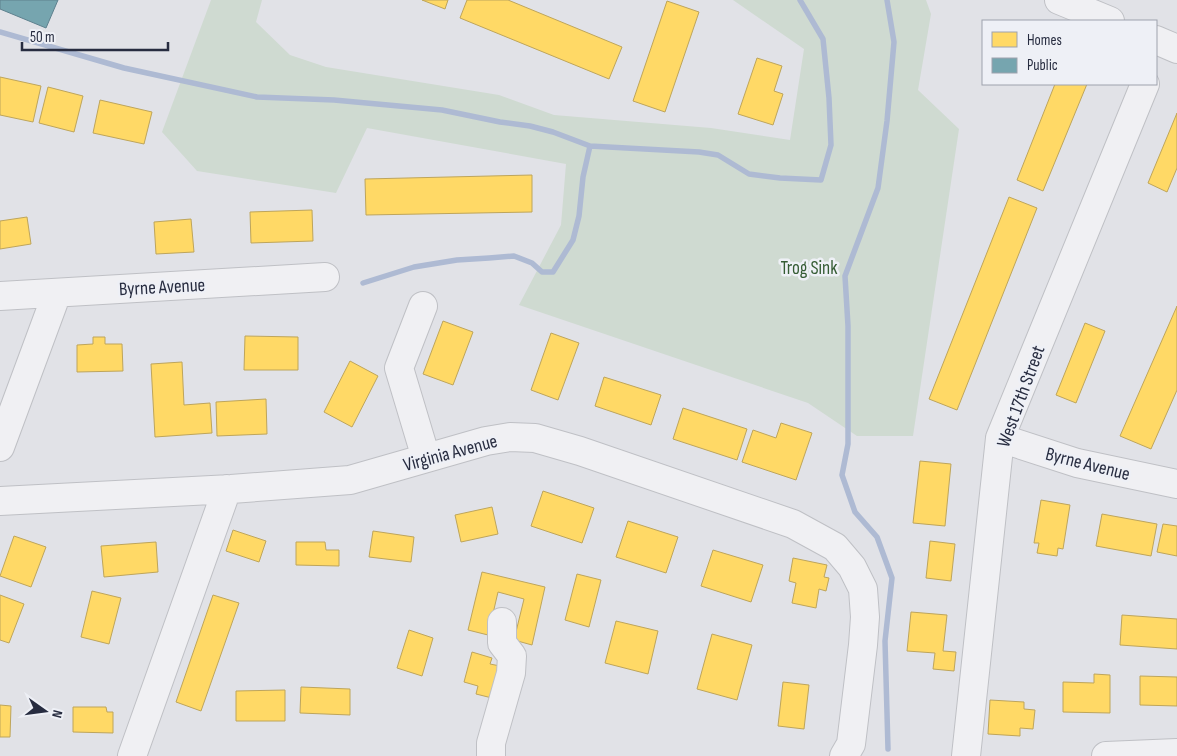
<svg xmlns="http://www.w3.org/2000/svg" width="1177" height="756" font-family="'Sofia Sans Condensed',sans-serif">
	<rect width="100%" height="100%" fill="#e1e2e7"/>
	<path fill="#cfdad1" d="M211,0h51l-6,22 34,33 36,12 173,28 55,20 157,13 79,12 14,-91 -71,-49h193l5,14 -13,76 41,39 -46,307h-56l-49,-33 -289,-98 42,-80 5,-61 -199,-36 -31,65 -139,-22 -35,-39z"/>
	<path fill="#ffd966" stroke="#bea55b" d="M422,0h26l-3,9z
		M467,0h41l114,47 -13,32 -149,-61z
		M667,1l32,11 -34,100 -32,-11z
		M757,58l25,8 -8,25 9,3 -10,31 -35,-11z
		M0,77l41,9 -8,36 -33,-7z
		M1055,84h32l-44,107 -26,-11z
		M48,87l35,9 -9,36 -35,-9z
		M100,100l52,12 -8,32 -51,-11z
		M1177,113v55l-10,24 -19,-9z
		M532,175v37l-166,3 -1,-36z
		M1009,197l28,11 -80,202 -28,-11z
		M312,210l1,31 -62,2 -1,-31z
		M27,217l4,27 -31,5v-28z
		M191,219l3,33 -38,2 -2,-32z
		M1177,306v84l-26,59 -31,-13z
		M443,321l30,11 -20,53 -30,-11z
		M1085,323l20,8 -29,72 -20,-8z
		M551,333l28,10 -21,57 -27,-10z
		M245,336l53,1v33h-54z
		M93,337h12v7h17l1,27 -46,1v-27l16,-1z
		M350,361l28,15 -26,51 -28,-15z
		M182,362l2,43 26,-2 2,30 -57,4 -4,-73z
		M604,377l57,18 -10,30 -56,-19z
		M266,399l1,35 -50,2 -1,-34z
		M683,408l64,21 -10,31 -64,-21z
		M781,423l31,10 -16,47 -54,-18 11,-32 23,8z
		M920,461l31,3 -6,62 -32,-3z
		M543,491l51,17 -12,35 -51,-17z
		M1041,500l29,5 -7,44 -5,-1 -1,8 -20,-3 2,-10h-5z
		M492,507l6,27 -37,8 -6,-27z
		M1102,514l55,10 -6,32 -55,-10z
		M628,521l50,16 -12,36 -50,-16z
		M1163,524l14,2v30l-20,-4z
		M233,530l33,11 -7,21 -33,-11z
		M373,531l41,6 -3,25 -42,-5z
		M14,536l32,11 -15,40 -31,-11z
		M930,541l25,3 -4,37 -25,-3z
		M156,542l2,30 -54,5 -3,-31z
		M296,542h29l1,8h13v16l-43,-1z
		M713,550l50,15 -12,37 -50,-16z
		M793,558l34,7 -3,12 5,1 -3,13 -7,-2 -3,19 -24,-5 4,-20 -7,-2z
		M482,572l63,15 -13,58 -18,-5 10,-41 -26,-7 -10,43 -20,-5z
		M577,574l24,6 -12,47 -24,-7z
		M92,591l29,7 -12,46 -28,-7z
		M0,595l24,9 -15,39 -9,-3z
		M213,595l26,8 -38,108 -25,-9z
		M911,612l36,3 -4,36 13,1 -2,19 -21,-2 2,-16 -28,-2z
		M1122,615l55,4v30l-57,-4z
		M616,621l42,10 -10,43 -43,-11z
		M409,630l24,8 -11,38 -25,-8z
		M712,634l40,11 -15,55 -40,-11z
		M472,652l20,6 -2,6 10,2 -8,32 -16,-4 2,-8 -14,-4z
		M1094,674l16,1v38l-47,-1v-30l31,1z
		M1140,676l37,1v29l-37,-1z
		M783,682l26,3 -5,44 -26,-3z
		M301,687l49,2v26l-50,-2z
		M285,690v31h-49v-30z
		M990,700l34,2v7l11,1 -2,19 -13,-1v8l-32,-2z
		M0,705l11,1 -1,31h-10z
		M73,707h33l1,5h6v21l-40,-1z"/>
	<path fill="#76a5af" stroke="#5e818e" d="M0,0h58l-12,28 -46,-19z"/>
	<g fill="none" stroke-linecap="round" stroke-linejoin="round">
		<path stroke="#aebad3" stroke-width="5.5" d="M887,0l7,42 -7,79 -9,67 -33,88 3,50v118l-6,31 13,37 22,25 15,41 -7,63 3,108
			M0,32l124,36 133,29 77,3 108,10 58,12 30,4 23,6 37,14
			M363,283l51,-16 43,-7 32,-2 25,-2 18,7 10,9h11l20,-32 6,-24 4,-39 7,-31 109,6 19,3 31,19 31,4 41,2 10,-35 -2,-47 -6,-59 -23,-39"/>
		<defs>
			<path id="minor" d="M1059,0l51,21
				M1156,40l21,9
				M0,296l325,-19
				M423,306l-24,62 27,90
				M1000,438l77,25 100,21
				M0,447l57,-154
				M0,501l231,-12 119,-9 136,-39 24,-4 25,1 45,13 213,73 42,23 17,20 11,22 2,28 -2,28 -12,99 -7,12
				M132,756l95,-267
				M491,756v-13l20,-70 1,-17 -10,-13v-21
				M966,756l34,-318 145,-354
				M1106,756l71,-3"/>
		</defs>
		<use href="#minor" stroke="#bfc0c5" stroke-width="30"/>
		<use href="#minor" stroke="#f0f0f3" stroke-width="28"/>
	</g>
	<g text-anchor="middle" stroke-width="5" stroke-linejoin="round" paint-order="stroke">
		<g font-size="19" fill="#355c34" stroke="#eef0f6">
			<text x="809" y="274">Trog Sink</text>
		</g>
		<g font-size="19" fill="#272c40" stroke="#eef0f6">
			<text transform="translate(162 286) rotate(-3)" y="7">Byrne Avenue</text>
			<text transform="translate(1020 396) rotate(-70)" y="7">West 17th Street</text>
			<text transform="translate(450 452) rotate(-15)" y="7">Virginia Avenue</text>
			<text transform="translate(1088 463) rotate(14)" y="7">Byrne Avenue</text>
		</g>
	</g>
	<rect x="982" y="20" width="175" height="65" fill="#eef0f6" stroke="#9ea2ad"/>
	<rect x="992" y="32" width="25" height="15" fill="#ffd966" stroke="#9ea2ad"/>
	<text x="1027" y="45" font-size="15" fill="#272c40">Homes</text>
	<rect x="992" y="58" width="25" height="15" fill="#76a5af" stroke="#9ea2ad"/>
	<text x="1027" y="70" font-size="15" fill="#272c40">Public</text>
	<g transform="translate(45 711) rotate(104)" stroke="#eef0f6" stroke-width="4" paint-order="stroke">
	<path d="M0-4L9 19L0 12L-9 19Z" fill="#272c40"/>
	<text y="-8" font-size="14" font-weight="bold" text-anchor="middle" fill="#272c40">N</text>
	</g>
	<path d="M22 42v8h146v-8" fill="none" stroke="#272c40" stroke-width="2.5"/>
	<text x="30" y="42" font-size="15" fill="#272c40" stroke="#eef0f6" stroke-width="4" paint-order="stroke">50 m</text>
</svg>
